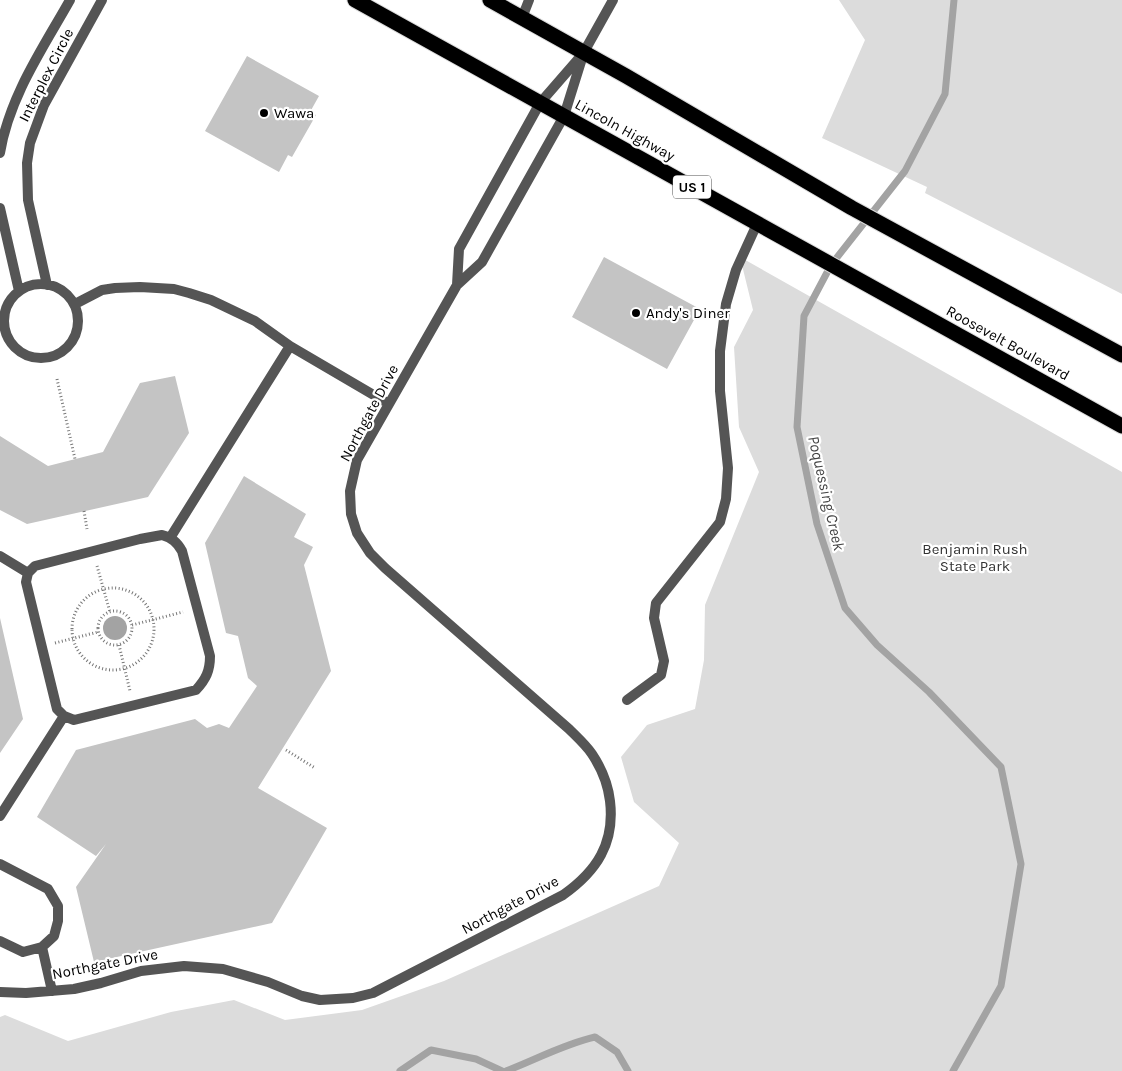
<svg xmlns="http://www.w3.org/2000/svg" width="1122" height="1071" font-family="Karla,sans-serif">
	<rect width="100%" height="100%" fill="#fff"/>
	<path fill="#dcdcdc" d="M839,0h283v294l-197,-101 2,-6 -105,-49 43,-98z
		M740,257l382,215v599h-1122v-54l5,-2 63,26 103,-29 63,-12 51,20 77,-10 82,-29 215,-95 20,-43 -45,-41 -13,-45 26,-32 48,-16 9,-49 1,-55 54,-133 -20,-45 -5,-80 19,-37z"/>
	<path fill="#a3a3a3" d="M103 628a12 12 0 1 1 24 0a12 12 0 1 1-24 0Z"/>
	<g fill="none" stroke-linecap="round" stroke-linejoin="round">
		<path stroke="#a3a3a3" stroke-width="7" d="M400,1071l31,-21 45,9 26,12
			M506,1071c29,-11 58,-27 89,-34l22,15 11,19
			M953,1071l48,-85 20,-122 -20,-97 -72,-75 -52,-47 -32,-37 -28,-84 -20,-97 7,-111 27,-51 74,-94 40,-77 9,-94"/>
	</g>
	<path fill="#c4c4c4" d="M247,56l72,40 -9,16 6,3 -24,42 -4,-2 -9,17 -74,-41z
		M604,257l96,52 -33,60 -95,-52z
		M175,376l14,57 -41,64 -121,27 -27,-14v-74l48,30 55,-14 37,-69z
		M244,476l62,38 -12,23 19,10 -9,18 27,106 -73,117 69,40 -55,95 -178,39 -18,-75 30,-43 -10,12 -59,-39 39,-67 119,-31 12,9 12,-4 10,4 28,-42 -9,-8 -10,-42 -12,-3 -21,-90z
		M0,618l23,101 -23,34z"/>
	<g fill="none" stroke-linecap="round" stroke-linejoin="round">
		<defs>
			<path id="highway" d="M355,0l767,426
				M490,0l136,76 226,132 270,147"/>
		</defs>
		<use href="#highway" stroke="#dbdbdb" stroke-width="17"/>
		<path stroke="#777" stroke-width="3" stroke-dasharray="1 2.5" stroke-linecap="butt" d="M57,379l18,80
			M84,511l3,18
			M97,566l13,46
			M72 629a41 41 0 1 1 82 0a41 41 0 1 1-82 0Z
			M98 628a17 17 0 1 1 34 0a17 17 0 1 1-34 0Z
			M132,625l51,-13
			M55,643l43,-11
			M119,645l11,46
			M286,750l29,18"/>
		<path stroke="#555" stroke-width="10" d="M522,18l7,-18
			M0,153c9,-56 43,-105 70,-153
			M0,208l19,83
			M4 321a37 37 0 1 1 74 0a37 37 0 1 1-74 0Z
			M47,285l-19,-85 -1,-37 3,-20 14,-38 58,-105
			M457,285l2,-36 81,-146 40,-46
			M75,304l27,-14 13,-2 25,-1 34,2 15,4 22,7 44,21 35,25 99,58
			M162,535c10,3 15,7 20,16l28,105c0,15 -4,23 -14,34l-122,30 -10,-4 -7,-7 -31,-127 2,-9 7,-7 105,-27z
			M170,538l120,-192
			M0,556l28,17
			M627,700l34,-25 3,-14 -10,-43 2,-15 64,-81 6,-23 2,-31 -8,-77v-40l6,-47 10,-34 21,-46
			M0,816l64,-100
			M0,864l48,25 10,17v15l-4,15 -12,11 10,44
			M0,941l23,11 19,-5
			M0,992l26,1 48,-4 27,-6 40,-12 43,-5 39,3 45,13 34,14 18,4 33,-2 20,-5 190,-98c34,-24 52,-52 47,-94 -2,-17 -8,-32 -18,-47 -6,-9 -15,-17 -23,-25l-184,-161 -15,-15 -13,-20 -6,-19 -1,-23 7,-31 100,-175 25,-23 82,-146 20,-64 29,-52"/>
		<use href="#highway" stroke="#000" stroke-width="15"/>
	</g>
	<g fill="#000" stroke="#fff" stroke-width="2">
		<circle cx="264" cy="113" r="5"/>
		<circle cx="636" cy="313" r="5"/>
	</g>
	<g text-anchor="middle" stroke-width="4.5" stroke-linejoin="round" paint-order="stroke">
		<rect fill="#fff" stroke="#4c4c4c" stroke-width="1" x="673" y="175.5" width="38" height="23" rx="4"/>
		<g font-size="14" font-weight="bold" fill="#000">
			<text x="692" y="192">US 1</text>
		</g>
		<g font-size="15" fill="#000" stroke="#fff">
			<text transform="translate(46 75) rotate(-63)" y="5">Interplex Circle</text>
			<text transform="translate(625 130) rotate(29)" y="5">Lincoln Highway</text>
			<text transform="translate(1008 343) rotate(29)" y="5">Roosevelt Boulevard</text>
			<text transform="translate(369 413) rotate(-62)" y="5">Northgate Drive</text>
			<text transform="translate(510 905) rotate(-28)" y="5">Northgate Drive</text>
			<text transform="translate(105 964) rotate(-11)" y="5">Northgate Drive</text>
		</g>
		<g font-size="15" fill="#000" stroke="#fff" text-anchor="start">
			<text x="274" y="118">Wawa</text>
			<text x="646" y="318">Andy's Diner</text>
		</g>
		<g font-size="15" fill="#333" stroke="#fff">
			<text x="975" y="554">Benjamin Rush<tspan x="975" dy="17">State Park</tspan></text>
		</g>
		<g font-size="16" font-style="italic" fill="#444" stroke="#fff">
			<text transform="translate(827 493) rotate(77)" y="6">Poquessing Creek</text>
		</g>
	</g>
</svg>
